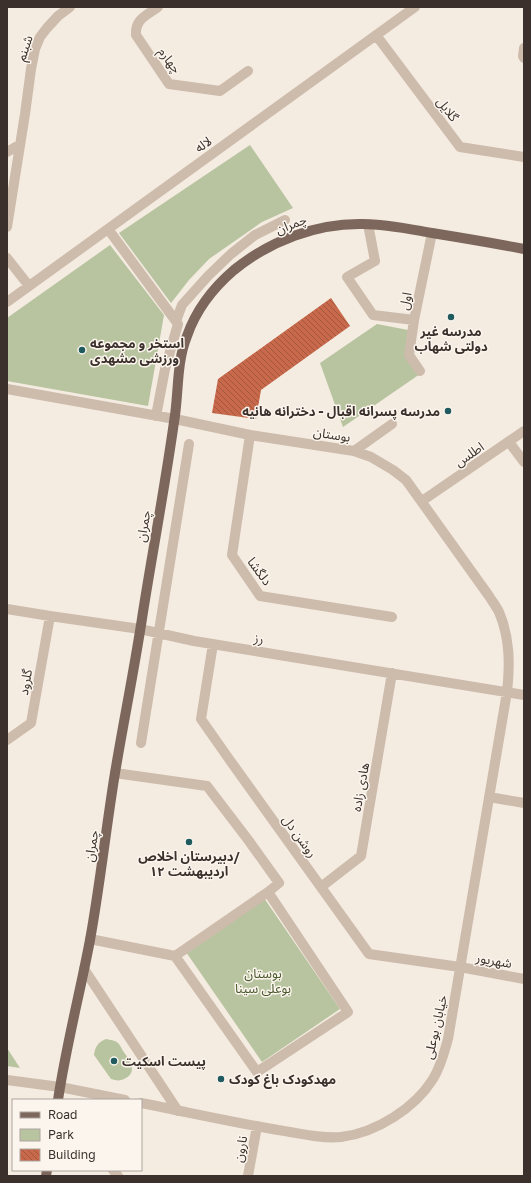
<svg xmlns="http://www.w3.org/2000/svg" width="531" height="1183" font-family="'Golos Text','Noto Sans Arabic',sans-serif">
	<defs>
		<pattern id="building-back-hatch" width="6" height="6" patternUnits="userSpaceOnUse"><rect width="6" height="6" fill="#c8694b"/><path d="M-1 5l2 2M0 0l6 6M5-1l2 2" fill="none" stroke="#a4573f"/></pattern>
	</defs>
	<rect width="100%" height="100%" fill="#f4ebe1"/>
	<path fill="#b8c4a0" d="M250,145l43,63 -31,14 -53,37 -20,21 -18,23 -52,-70z
		M110,245l54,70 -16,91 -141,-25v-63z
		M377,324l31,6 -1,26 13,18 -77,53 -23,-64z
		M264,898l76,111 -78,53 -76,-110z
		M106,1039c4,1 9,1 12,4 2,2 4,6 5,8 6,8 15,20 3,27 -5,3 -9,3 -15,1l-17,-24c1,-8 4,-13 12,-16z
		M7,1048l13,20 -13,-2z"/>
	<path fill="url(#building-back-hatch)" d="M331,298l19,28 -89,64 -5,29 -44,-6 6,-34z"/>
	<g fill="none" stroke-linecap="round" stroke-linejoin="round">
		<path stroke="#cdbbac" stroke-width="10" d="M158,7c-12,9 -23,12 -22,28l33,49 51,7 28,-20
			M376,35l84,112 64,10
			M524,48l-1,8 1,2
			M7,152l12,-7
			M368,224l7,37 -28,16 26,38 41,5
			M7,227l18,-113 6,-45 4,-20 5,-12 7,-9 11,-12 12,-9
			M108,229l70,95 -13,45 -9,47
			M7,258l22,28
			M7,302l408,-295
			M176,321l6,-16 26,-29 23,-22 24,-19 30,-15
			M420,371l-11,-16 5,-35 18,-87
			M7,389l168,30 75,16 104,16 17,6 22,13 13,10 83,116c3,5 7,10 10,16 11,26 11,52 8,80l-59,347c-4,14 -7,27 -15,40 -18,29 -57,54 -92,58 -21,2 -42,-4 -63,-7 -46,-8 -91,-18 -137,-27
			M250,435l-18,120 28,41 132,21
			M509,442l15,20
			M354,451l38,-27
			M422,501l102,-70
			M7,609l43,7 90,13 54,12 330,54
			M213,644l-12,75 28,40 140,195 91,13 64,12
			M7,740l24,-17 19,-107
			M141,743l48,-299
			M115,773l92,13 42,55 30,42 -11,9 -93,64
			M489,797l35,6
			M321,887l40,-31 31,-183
			M90,939l85,17 82,116 91,-60 -80,-120
			M84,969l94,142
			M7,1080l53,7 65,13
			M113,1170l5,6
			M248,1176l9,-50"/>
		<path stroke="#7d675c" stroke-width="10" d="M58,1100c8,-54 22,-107 32,-160 10,-55 16,-112 25,-167 9,-54 20,-107 28,-161 10,-63 22,-126 31,-190 5,-28 2,-59 13,-86 9,-26 26,-48 47,-66 36,-29 82,-47 129,-46 23,0 46,5 69,9 31,5 61,10 92,16
			M46,1176l1,-6"/>
	</g>
	<g fill="#1f5a5e" stroke="#fbf5ee" stroke-width="1.5">
		<circle cx="451" cy="317" r="4"/>
		<circle cx="82" cy="350" r="4"/>
		<circle cx="448" cy="411" r="4"/>
		<circle cx="189" cy="842" r="4"/>
		<circle cx="114" cy="1061" r="4"/>
		<circle cx="221" cy="1079" r="4"/>
	</g>
	<g text-anchor="middle" stroke-width="3" stroke-linejoin="round" paint-order="stroke">
		<g font-size="13" fill="#3b302b" stroke="#fbf5ee">
			<text transform="translate(24 48) rotate(-72)" y="5">شبنم</text>
			<text transform="translate(170 60) rotate(53)" y="5">چهارم</text>
			<text transform="translate(448 109) rotate(53)" y="5">گلایل</text>
			<text transform="translate(203 144) rotate(-36)" y="5">لاله</text>
			<text transform="translate(291 224) rotate(-21)" y="5">چمران</text>
			<text transform="translate(405 301) rotate(-78)" y="5">اول</text>
			<text transform="translate(332 434) rotate(9)" y="5">بوستان</text>
			<text transform="translate(469 454) rotate(-34)" y="5">اطلس</text>
			<text transform="translate(143 526) rotate(-80)" y="5">چمران</text>
			<text transform="translate(260 571) rotate(53)" y="5">دلگشا</text>
			<text transform="translate(259 638) rotate(9)" y="5">رز</text>
			<text transform="translate(25 682) rotate(-80)" y="5">گلرود</text>
			<text transform="translate(360 787) rotate(-80)" y="5">هادی زاده</text>
			<text transform="translate(300 836) rotate(54)" y="5">روشن دل</text>
			<text transform="translate(91 846) rotate(-81)" y="5">چمران</text>
			<text transform="translate(494 960) rotate(10)" y="5">شهریور</text>
			<text transform="translate(435 1027) rotate(-77)" y="5">خیابان بوعلی</text>
			<text transform="translate(240 1149) rotate(-80)" y="5">نارون</text>
		</g>
		<g font-size="13" font-weight="bold" fill="#3b302b" stroke="#fbf5ee" text-anchor="start">
			<text x="451" y="336" text-anchor="middle">مدرسه غیر<tspan x="451" dy="15">دولتی شهاب</tspan></text>
			<text x="90" y="348">استخر و مجموعه<tspan x="90" dy="15">ورزشی مشهدی</tspan></text>
			<text x="440" y="416" text-anchor="end">مدرسه پسرانه اقبال - دخترانه هانیه</text>
			<text x="189" y="861" text-anchor="middle">دبیرستان اخلاص/<tspan x="189" dy="15">۱۲ اردیبهشت</tspan></text>
			<text x="122" y="1066">پیست اسکیت</text>
			<text x="229" y="1084">مهدکودک باغ کودک</text>
		</g>
		<g font-size="13" fill="#4a5a2e" stroke="#fbf5ee">
			<text x="263" y="978">بوستان<tspan x="263" dy="15">بوعلی سینا</tspan></text>
		</g>
	</g>
	<rect width="531" height="1183" fill="none" stroke="#3b302b" stroke-width="16"/>
	<rect x="12" y="1099" width="130" height="72" fill="#fbf5ee" stroke="#aea6a0"/>
	<rect x="20" y="1112" width="20" height="6" fill="#7d675c" stroke="#aea6a0"/>
	<text x="48" y="1119" font-size="12" fill="#3b302b">Road</text>
	<rect x="20" y="1129" width="20" height="12" fill="#b8c4a0" stroke="#aea6a0"/>
	<text x="48" y="1139" font-size="12" fill="#3b302b">Park</text>
	<rect x="20" y="1149" width="20" height="12" fill="url(#building-back-hatch)" stroke="#aea6a0"/>
	<text x="48" y="1159" font-size="12" fill="#3b302b">Building</text>
</svg>
